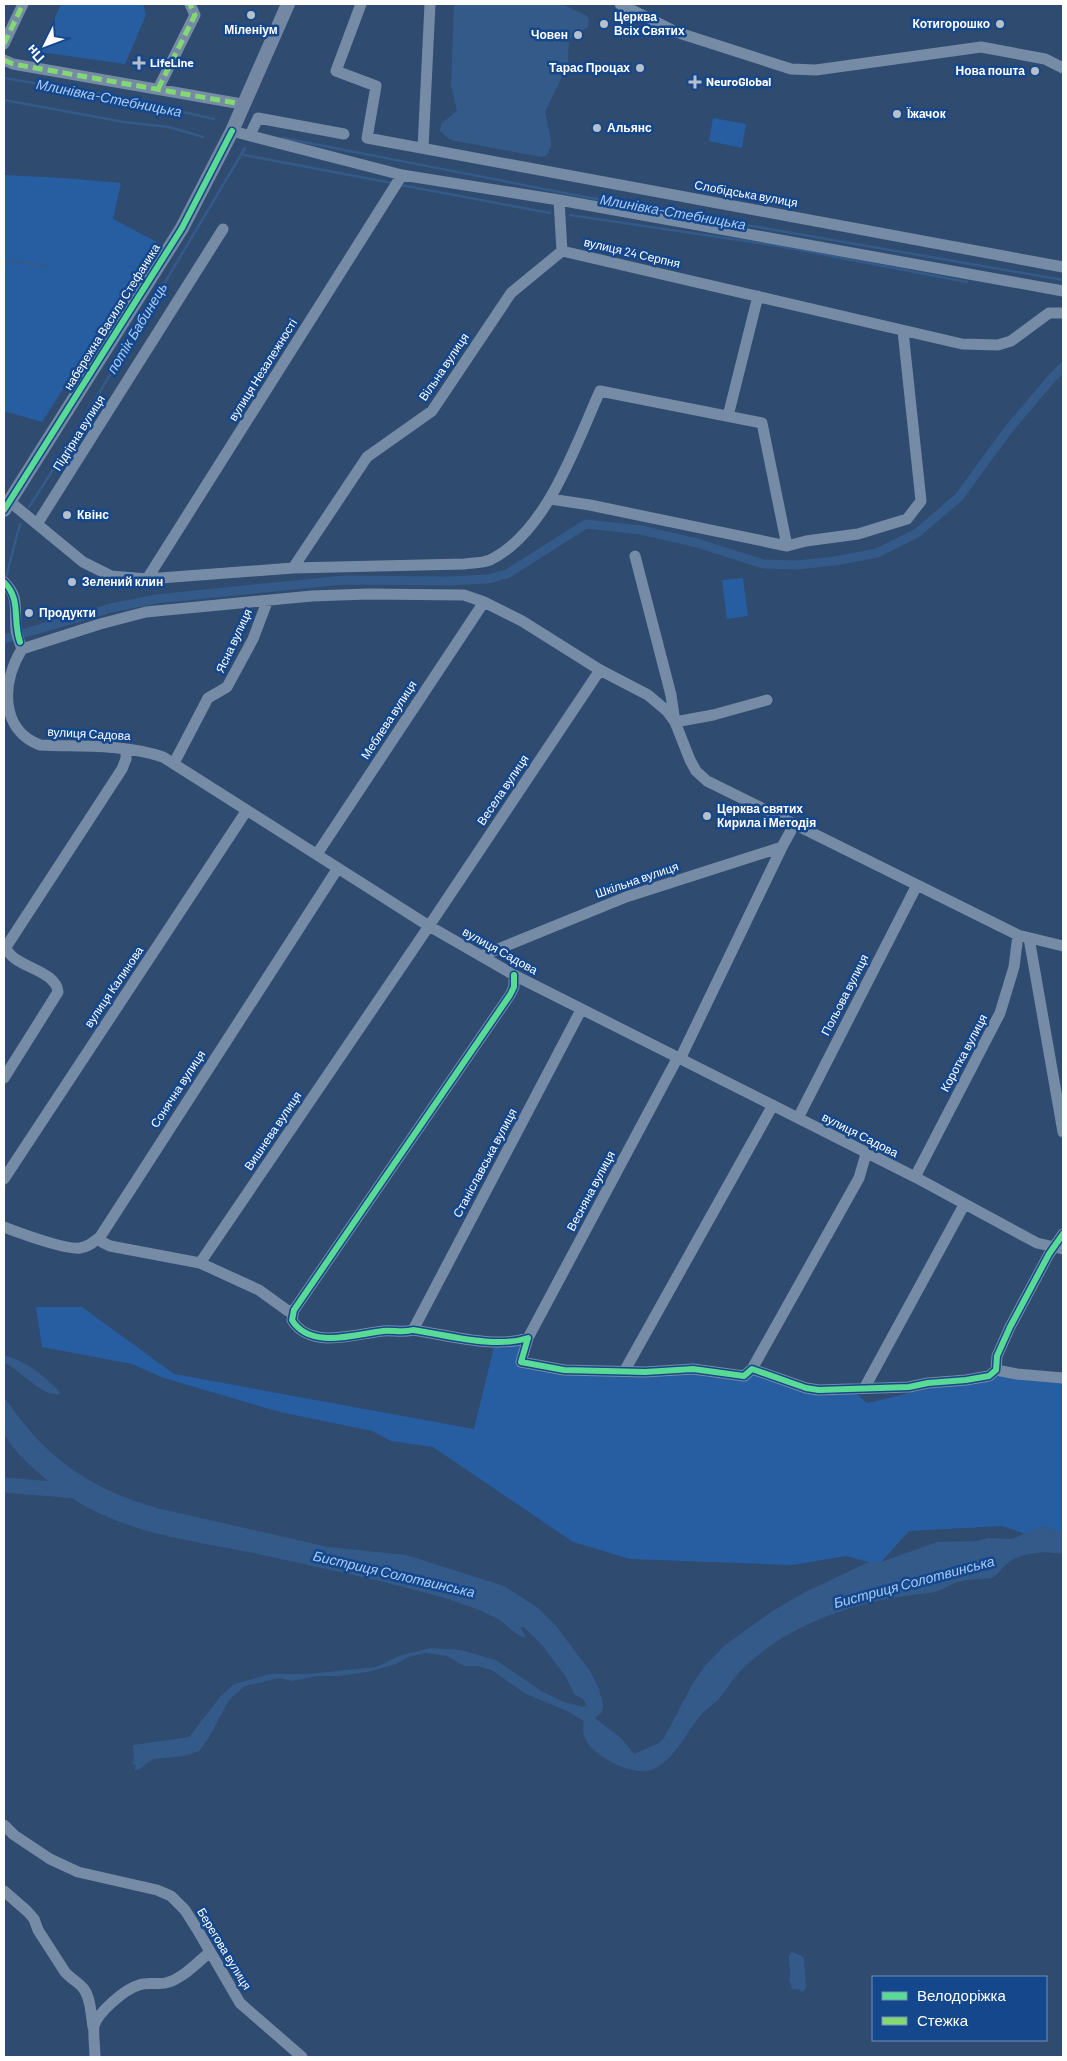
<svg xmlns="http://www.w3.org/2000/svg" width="1067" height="2061" font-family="Barlow,sans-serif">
	<rect width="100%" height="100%" fill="#2f4b70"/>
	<path fill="#275ea2" d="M61,4h82l3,11 -21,49 -85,-12z
		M713,118l33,6 -4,24 -33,-7z
		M4,175l60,3 57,5 -8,36 44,23 -115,180 -38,-11z
		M743,578l5,38 -21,3 -5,-39z
		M36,1307h46l92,67 300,55 21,-87 33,-4 -7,24 223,14 8,-7 54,19 46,2 15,13 99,-23 30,-10 67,8v153h-7l-13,-5 -19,9 -1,-2 -21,-7 -93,5 -28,31h-12l-23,-6 -54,9 -162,-6 -57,-17 -140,-95 -42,-6 -19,-10 -92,-19 -116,-34 -32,-14 -90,-17z"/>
	<path fill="#345a89" d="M454,4h108l25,12 2,3 -1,8 -19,12 -1,25 -23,48 6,28v7l-5,9 -5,1 -91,-17 -10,-9 1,-7 16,-13 -6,-25z
		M4,1355c23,7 37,18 54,35l2,4c-17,4 -40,-25 -56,-31z
		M4,1397c42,61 82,90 153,111l171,39 78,8 98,31 34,22 18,18 34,45 9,18 4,16 -1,7 -7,6 26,20 13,16 25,-11 5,-5 29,-55 12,-17 19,-20 47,-34 34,-20 64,-30h12l56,-20 40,-1 11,-3 24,1 31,-13 13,5h7v23c-17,-3 -39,-2 -54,8 -7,5 -10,12 -17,16 -12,1 -22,1 -34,4 -9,3 -19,10 -28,11 -69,6 -146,30 -194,83 -6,7 -11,16 -18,24 -5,5 -12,9 -17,15 -16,18 -26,46 -50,55 -20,6 -60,-14 -67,-34 -1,-5 -1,-10 0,-15l-17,-10 -43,-18 -32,-23 -15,-4h-13l-17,-10 -21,-3 -18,4 -12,7 -28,8 -29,4h-22l-25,5 -12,-3 -35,8 -16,14 -21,39 -9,12 -14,5 -31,3 -6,3 -8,7 -6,2 2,-5 -5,-4 3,-1 -1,-16 56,-8 31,-40 14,-13 37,-10h36l69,-7 23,-11 31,-8 31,2 35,10 45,31 23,11 20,5 3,-2 -4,-6 -9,-5 -8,-17 -24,-32 -18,-18h-3v2l5,9c-11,-3 -19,-13 -28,-19 -21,-11 -45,-19 -68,-25 -58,-16 -118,-28 -177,-41 -79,-16 -150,-22 -213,-79 -13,-11 -27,-24 -35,-39 -5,-9 -1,-28 -1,-38z
		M792,1952l10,4 2,3 2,30 -4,3 -4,-3h-6l-3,-10c3,-6 -1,-16 0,-24z"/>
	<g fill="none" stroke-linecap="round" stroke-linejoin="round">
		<path stroke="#345a89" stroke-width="2.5" d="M4,78l110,18 100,23
			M4,100l120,22 45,5 34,10
			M283,138l302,59 478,83
			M244,155l148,28
			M401,185l149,28
			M570,215l209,31 188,36
			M4,264l7,-3 37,5
			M29,507l29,-45 187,-314
			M6,577l14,-53
			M4,639v6"/>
		<path stroke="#345a89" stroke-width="9" d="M4,639l107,-31 45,-9 188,-19 105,1 39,-2 19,-5 79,-50 55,6 56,13 66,21 34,1 38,-4 42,-8 40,-20 42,-36 49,-67 44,-52 11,-11"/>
		<path stroke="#345a89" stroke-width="15" d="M4,1485l73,6"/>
		<path stroke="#768ba5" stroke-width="11" d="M361,4l-25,67 40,15 -9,52 696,129
			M620,4l56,28 115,37 25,1 165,-23 64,12 18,9
			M4,44l19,-40
			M4,60l9,4 223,39
			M158,89l37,-74 -5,-11
			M232,131l170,44 157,25 3,51 400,93 36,1 13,-4 38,-28h14
			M250,135l8,-17 86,16
			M423,148l7,-144
			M559,200l504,91
			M728,416l30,-120
			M550,499l40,6 197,41 19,-5 52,-7 49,-15 14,-18 -18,-170
			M9,501l74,61 28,14 36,3 146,-11 171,-4c8,-1 19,-1 26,-4 57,-28 85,-114 110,-169l162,32 25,123
			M37,524l186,-295
			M635,556l36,139 4,27 38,-7 54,-15
			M293,568l74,-111 65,-46 79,-118 51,-42
			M147,579l255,-404
			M4,582c16,15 10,28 12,48 1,6 4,13 6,19 -21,34 -22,81 18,96 40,2 86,-1 123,12l266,169 85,49 401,202 122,66 26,6
			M22,649l78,-25 46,-12 166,-16 56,-2 96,1 20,7 38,19 78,49 48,25 19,16 8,11 15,38 6,11 11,10 311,154 45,11
			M174,763l34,-65 19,-11 26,-48 14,-37
			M317,854l167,-252
			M1029,938l34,194
			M481,956l145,-59 156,-50 12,-22
			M514,975v12l-4,8 -216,315 -2,10c18,30 64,14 91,11 11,-1 20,2 30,-1 35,5 82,19 115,8l-7,24 43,8 81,2 48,-3 51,7 8,-7 54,19 13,2 90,-3 19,-4 38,-3 23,-4 7,-6 1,-14 13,-29 39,-73 14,-20
			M680,1059l102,-212
			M4,1078l54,-86c-2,-23 -47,-25 -52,-45l116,-178 4,-10v-10
			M798,1118l119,-233
			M915,1177l85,-164 14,-46 4,-32
			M4,1179l243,-369
			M4,1227c16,6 61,23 76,21 9,-1 13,-6 20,-11
			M200,1263l-90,-17 -8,-4 -2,-5 238,-369
			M294,1310l-6,1 -29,-21 -59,-27 229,-337 171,-256
			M413,1330l168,-320
			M528,1338l150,-281
			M752,1369l107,-191 7,-24
			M625,1370l148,-265
			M996,1370l21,4 46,4
			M865,1387l99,-182
			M4,1825l10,10 36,24 28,13 79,18 14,6 14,14 12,19 43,74 62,54
			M4,1891l23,20 7,8 4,11 27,42c5,6 13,10 18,16 8,9 8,28 10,39
			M95,2057c0,-6 -2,-27 -1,-31 4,-14 31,-37 45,-41 10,-4 20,1 30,-3 15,-5 29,-20 41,-30"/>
		<path stroke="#7588a3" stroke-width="14" d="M4,510l178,-282 50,-97 56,-127"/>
		<path stroke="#83d873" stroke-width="5" stroke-dasharray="10 5" stroke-linecap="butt" d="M4,44l19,-40
			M4,60l9,4 223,39
			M158,89l37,-74 -5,-11"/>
		<defs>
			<path id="cycleway" d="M4,510l178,-282 50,-97
				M4,582c18,18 8,38 16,60
				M514,975v12l-4,8 -216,315 -2,10c18,30 64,14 91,11 11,-1 20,2 30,-1 35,5 82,19 115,8l-7,24 43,8 81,2 48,-3 51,7 8,-7 54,19 13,2 90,-3 19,-4 38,-3 23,-4 7,-6 1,-14 13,-29 39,-73 14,-20"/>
		</defs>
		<use href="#cycleway" stroke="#14478b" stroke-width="9"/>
		<use href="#cycleway" stroke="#5adb95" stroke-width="6"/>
	</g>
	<g fill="#b6c0cd" stroke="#14478b" stroke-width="2">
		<circle cx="251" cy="15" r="5"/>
		<circle cx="604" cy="24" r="5"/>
		<circle cx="1000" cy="24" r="5"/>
		<circle cx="578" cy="35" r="5"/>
		<path d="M136.5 55.5h5v5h5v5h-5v5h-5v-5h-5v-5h5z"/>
		<circle cx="640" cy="68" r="5"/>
		<circle cx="1035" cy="71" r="5"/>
		<path d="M692.5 74.5h5v5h5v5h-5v5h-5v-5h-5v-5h5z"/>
		<circle cx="897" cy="114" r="5"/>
		<circle cx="597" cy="128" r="5"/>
		<circle cx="67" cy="515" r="5"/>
		<circle cx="72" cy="582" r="5"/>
		<circle cx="29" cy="613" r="5"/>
		<circle cx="707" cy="816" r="5"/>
	</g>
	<g text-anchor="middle" stroke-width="5" stroke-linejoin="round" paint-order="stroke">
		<g font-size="12" font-weight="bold" fill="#fff" stroke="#14478b" text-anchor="start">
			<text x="614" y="21">Церква<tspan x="614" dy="14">Всіх Святих</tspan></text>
			<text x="990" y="28" text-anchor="end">Котигорошко</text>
			<text x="251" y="34" text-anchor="middle">Міленіум</text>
			<text x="568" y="39" text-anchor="end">Човен</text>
			<text x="150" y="67">LifeLine</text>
			<text x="630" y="72" text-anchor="end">Тарас Процах</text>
			<text x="1025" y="75" text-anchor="end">Нова пошта</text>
			<text x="706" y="86">NeuroGlobal</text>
			<text x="907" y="118">Їжачок</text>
			<text x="607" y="132">Альянс</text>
			<text x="77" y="519">Квінс</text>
			<text x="82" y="586">Зелений клин</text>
			<text x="39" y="617">Продукти</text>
			<text x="717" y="813">Церква святих<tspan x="717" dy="14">Кирила і Методія</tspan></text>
		</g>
		<g font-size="12" fill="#fff" stroke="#14478b">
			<text transform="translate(746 194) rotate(10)" y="4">Слобідська вулиця</text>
			<text transform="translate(632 253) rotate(13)" y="4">вулиця 24 Серпня</text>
			<text transform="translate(112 317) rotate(-58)" y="4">набережна Василя Стефаника</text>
			<text transform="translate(444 367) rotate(-56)" y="4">Вільна вулиця</text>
			<text transform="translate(263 370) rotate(-58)" y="4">вулиця Незалежності</text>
			<text transform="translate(79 433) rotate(-58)" y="4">Підгірна вулиця</text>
			<text transform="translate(234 641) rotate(-65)" y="4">Ясна вулиця</text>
			<text transform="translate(389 720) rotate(-57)" y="4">Меблева вулиця</text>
			<text transform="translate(89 734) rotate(3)" y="4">вулиця Садова</text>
			<text transform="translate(503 790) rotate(-56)" y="4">Весела вулиця</text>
			<text transform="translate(637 880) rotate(-19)" y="4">Шкільна вулиця</text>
			<text transform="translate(500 951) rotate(29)" y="4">вулиця Садова</text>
			<text transform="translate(114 987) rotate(-56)" y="4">вулиця Калинова</text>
			<text transform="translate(845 995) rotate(-63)" y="4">Польова вулиця</text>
			<text transform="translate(964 1053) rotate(-62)" y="4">Коротка вулиця</text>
			<text transform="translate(178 1089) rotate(-57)" y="4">Сонячна вулиця</text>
			<text transform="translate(273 1131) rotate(-56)" y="4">Вишнева вулиця</text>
			<text transform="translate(860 1135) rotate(27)" y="4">вулиця Садова</text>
			<text transform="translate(485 1163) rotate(-62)" y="4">Станіславська вулиця</text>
			<text transform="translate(591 1191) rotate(-62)" y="4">Весняна вулиця</text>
			<text transform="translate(224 1949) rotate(59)" y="4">Берегова вулиця</text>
		</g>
		<g font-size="14" font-style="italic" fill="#a8cbf7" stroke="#14478b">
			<text transform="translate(109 98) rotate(11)" y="5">Млинівка-Стебницька</text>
			<text transform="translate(673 212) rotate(10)" y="5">Млинівка-Стебницька</text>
			<text transform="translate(137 328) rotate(-59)" y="5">потік Бабинець</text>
			<text transform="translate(394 1574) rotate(13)" y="5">Бистриця Солотвинська</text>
			<text transform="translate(914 1582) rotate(-15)" y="5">Бистриця Солотвинська</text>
		</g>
	</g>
	<rect width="1067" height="2061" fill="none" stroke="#ffffff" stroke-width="10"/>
	<rect x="872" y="1976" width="175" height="65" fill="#14478b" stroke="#7291b9"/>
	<rect x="882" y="1992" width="25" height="8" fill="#5adb95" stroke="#7291b9"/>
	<text x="917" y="2001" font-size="15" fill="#ffffff">Велодоріжка</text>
	<rect x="882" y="2017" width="25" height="8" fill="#83d873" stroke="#7291b9"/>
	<text x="917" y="2026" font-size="15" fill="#ffffff">Стежка</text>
	<g transform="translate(45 45) rotate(228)" stroke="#14478b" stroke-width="4" paint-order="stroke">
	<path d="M0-4L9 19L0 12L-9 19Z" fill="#ffffff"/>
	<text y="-8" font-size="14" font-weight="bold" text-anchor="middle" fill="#ffffff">Пн</text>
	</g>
</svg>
